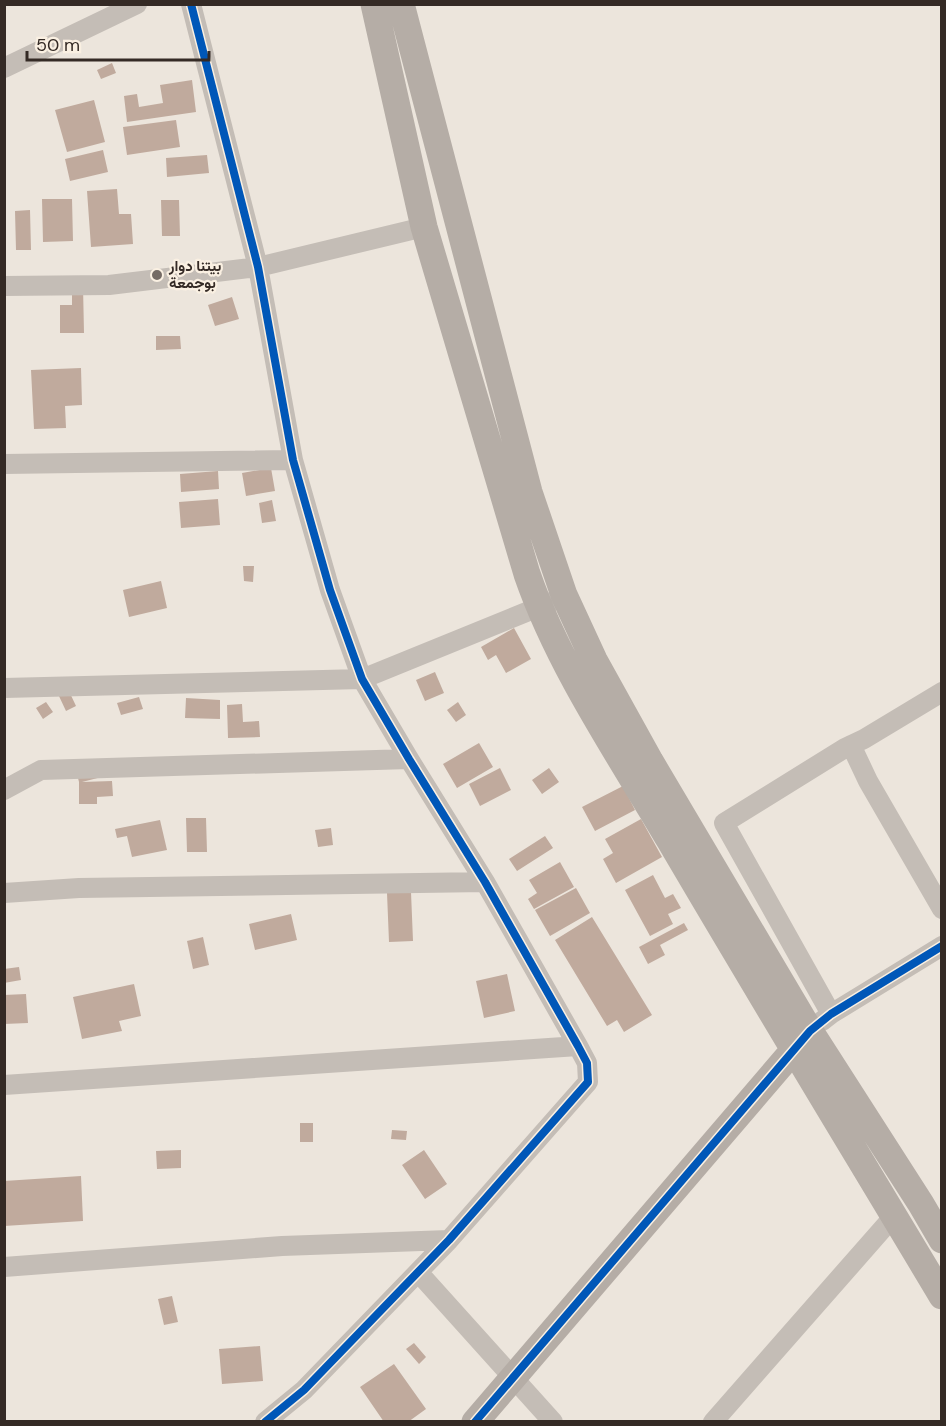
<svg xmlns="http://www.w3.org/2000/svg" width="946" height="1426" font-family="'DM Sans',Vazirmatn,sans-serif">
	<rect width="100%" height="100%" fill="#ece5dc"/>
	<path fill="#c0aa9d" d="M112,63l4,10 -15,6 -4,-9z
		M192,80l4,32 -69,10 -3,-26 13,-2 2,13 24,-4 -3,-18z
		M94,100l11,42 -38,10 -12,-42z
		M176,120l4,27 -53,8 -4,-28z
		M103,150l5,22 -38,9 -5,-22z
		M207,155l2,18 -42,4 -1,-19z
		M117,189l2,25h12l2,30 -42,3 -4,-56z
		M42,199h30l1,42 -30,1z
		M161,200h18l1,36h-18z
		M30,210l1,40h-15l-1,-39z
		M72,286h11l1,47h-24v-28h12z
		M232,297l7,22 -24,7 -7,-21z
		M156,336h24l1,13 -25,1z
		M81,368l1,37 -17,1 1,22 -32,1 -3,-59z
		M271,468l4,23 -29,5 -4,-23z
		M218,471l1,18 -38,3 -1,-18z
		M218,499l2,26 -39,3 -2,-26z
		M272,500l4,21 -14,2 -3,-20z
		M243,566h11l-1,16 -9,-1z
		M161,581l6,27 -38,9 -6,-27z
		M514,628l17,31 -25,14 -10,-18 -8,5 -7,-13z
		M435,672l9,21 -19,8 -9,-21z
		M68,689l8,17 -10,5 -8,-17z
		M139,697l4,12 -22,6 -4,-12z
		M186,698l34,2v19l-35,-1z
		M46,702l7,10 -10,7 -7,-11z
		M458,702l8,13 -10,7 -9,-12z
		M242,704l1,18 16,-1 1,16 -32,1 -1,-33z
		M479,743l14,24 -36,21 -14,-24z
		M500,768l11,22 -31,16 -11,-22z
		M549,768l10,14 -17,12 -10,-14z
		M76,770l37,4 -31,8 30,-1 1,15 -16,1v7h-18v-22z
		M623,786l12,24 -40,21 -13,-24z
		M186,818h20l1,34h-20z
		M641,819l21,38 -46,26 -13,-24 10,-6 -8,-14z
		M160,820l7,30 -35,7 -5,-21 -10,2 -2,-9z
		M331,828l2,17 -15,2 -3,-17z
		M545,836l8,12 -36,23 -8,-12z
		M560,862l14,25 -40,22 -6,-10 9,-6 -8,-13z
		M653,875l12,23 8,-4 8,14 -13,6 5,10 -23,12 -25,-46z
		M576,888l14,25 -40,23 -15,-26z
		M411,892l2,49 -24,1 -2,-49z
		M291,914l6,26 -42,10 -6,-26z
		M592,917l60,98 -28,17 -7,-12 -10,6 -52,-86z
		M684,923l4,7 -28,15 5,10 -17,9 -9,-17z
		M203,937l6,28 -16,4 -6,-28z
		M19,967l2,13 -17,3v-14z
		M507,974l8,37 -31,7 -8,-37z
		M134,984l7,32 -22,5 3,10 -40,8 -9,-42z
		M26,994l2,29 -24,1v-29z
		M300,1123h13v19h-13z
		M392,1130l15,1 -1,9 -15,-1z
		M181,1150v18l-24,1 -1,-18z
		M424,1150l23,34 -22,15 -23,-34z
		M81,1176l2,45 -79,5v-45z
		M172,1296l6,26 -14,3 -6,-26z
		M414,1343l12,14 -7,7 -13,-15z
		M260,1346l3,35 -41,3 -3,-35z
		M394,1364l32,45 -18,13h-24l-24,-35z"/>
	<g fill="none" stroke-linecap="round" stroke-linejoin="round">
		<path stroke="#c4bdb6" stroke-width="20" d="M191,4l67,263 35,193 37,130 32,89 47,80 76,123 93,164 9,17 1,19 -139,158 -145,150 -39,32
			M4,68l133,-64
			M4,286l105,-1 149,-18 166,-40
			M4,464l289,-4
			M4,688l358,-9 189,-77
			M851,745l17,36 74,128
			M4,790l37,-20 368,-11
			M4,893l75,-5 406,-6
			M831,1014l-107,-191 121,-75 19,-9 78,-47
			M822,1021l9,-7 111,-68
			M4,1085l574,-39
			M4,1267l278,-21 167,-6
			M418,1272l135,150
			M713,1422l180,-205"/>
		<path stroke="#b5ada6" stroke-width="27" d="M374,4l50,223 103,347c32,93 93,182 143,267 89,152 181,303 272,455
			M401,4l128,488 35,103 30,65 56,101 160,270 111,173 21,36
			M475,1422l329,-384"/>
		<defs>
			<path id="cycleway" d="M191,4l67,263 35,193 37,130 32,89 47,80 76,123 93,164 9,17 1,19 -139,158 -145,150 -39,32
				M475,1422l335,-391 21,-17 111,-68"/>
		</defs>
		<use href="#cycleway" stroke="#faf0e2" stroke-width="11"/>
		<use href="#cycleway" stroke="#0057b8" stroke-width="8"/>
	</g>
	<circle fill="#746b65" stroke="#faf0e2" stroke-width="2" cx="157" cy="275" r="6"/>
	<g text-anchor="middle" stroke-width="4.5" stroke-linejoin="round" paint-order="stroke">
		<g font-size="15" font-weight="bold" fill="#342a25" stroke="#faf0e2" text-anchor="start">
			<text x="169" y="271">بيتنا دوار<tspan x="169" dy="17">بوجمعة</tspan></text>
		</g>
	</g>
	<rect width="946" height="1426" fill="none" stroke="#342a25" stroke-width="12"/>
	<path d="M27 51v9h182v-9" fill="none" stroke="#342a25" stroke-width="3"/>
	<text x="36" y="51" font-size="18" fill="#342a25" stroke="#faf0e2" stroke-width="4.5" paint-order="stroke">50 m</text>
</svg>
